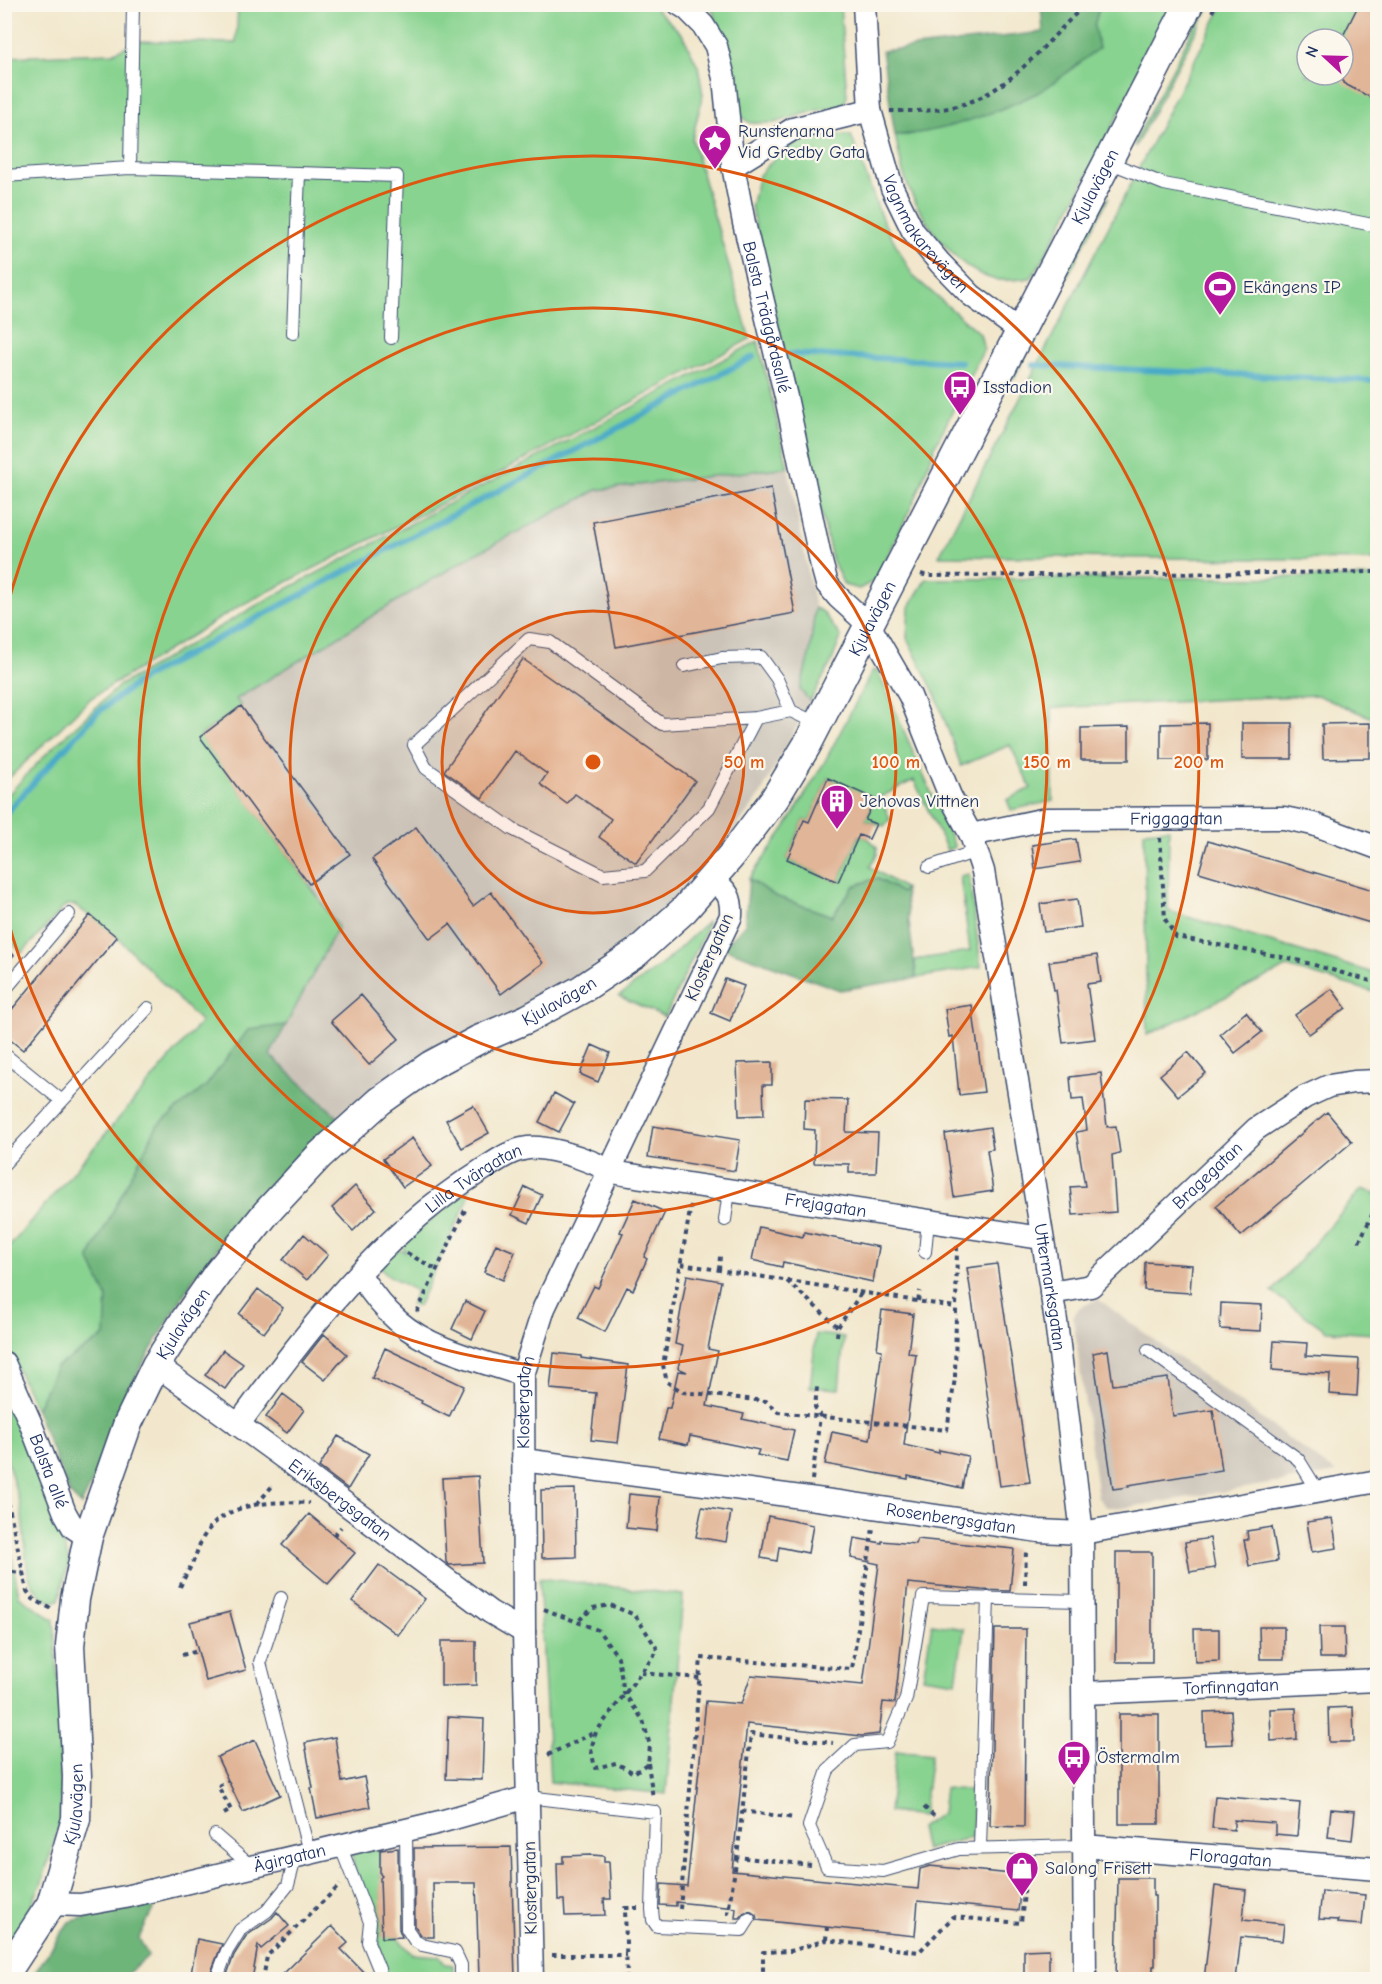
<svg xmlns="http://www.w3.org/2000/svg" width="1382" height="1984" font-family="'Comic Neue',sans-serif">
	<rect width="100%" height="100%" fill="#fbf7ec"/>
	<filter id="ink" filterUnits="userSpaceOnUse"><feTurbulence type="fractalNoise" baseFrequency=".0167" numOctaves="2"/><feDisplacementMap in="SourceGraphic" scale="12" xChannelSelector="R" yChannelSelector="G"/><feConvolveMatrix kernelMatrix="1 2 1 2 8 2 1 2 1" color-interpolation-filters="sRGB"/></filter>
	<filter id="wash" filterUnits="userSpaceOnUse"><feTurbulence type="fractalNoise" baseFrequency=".008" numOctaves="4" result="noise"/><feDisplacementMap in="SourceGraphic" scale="24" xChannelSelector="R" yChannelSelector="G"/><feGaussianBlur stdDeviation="1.35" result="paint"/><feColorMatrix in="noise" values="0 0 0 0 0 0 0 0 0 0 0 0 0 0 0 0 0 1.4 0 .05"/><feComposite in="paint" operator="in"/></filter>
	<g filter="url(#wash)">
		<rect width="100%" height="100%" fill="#f2e7cc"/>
		<path fill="#cbc3b8" d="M788,467l27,141 -5,43 -10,38 10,12 -52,98 -52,67 -81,81 -284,173 -71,-65 67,-129 -28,-42 -109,-147 41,-31 -6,-7 231,-140 131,-69z
			M1098,1299l238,174 -213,35 -17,-1 -8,-9 -25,-181 6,-9z"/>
		<path fill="#88d390" stroke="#528177" stroke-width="1.5" fill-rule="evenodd" d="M1206,4l4,1 -75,142v-6z
			M5,5l2,52 106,-4 24,-12 99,2 2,-38h414l30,29 16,32 5,29 -11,44 58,200 -288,154 -224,114 -147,91 -86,84z
			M710,5h130l7,91 -4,11 -25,3 -44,13h-24l-13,-10 -18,-87z
			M1100,5h75l-132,255 -12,18c-12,1 -27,4 -38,1 -40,-10 -79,-69 -90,-107 -3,-12 -5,-25 -8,-37h13l61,-15 68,-27 57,-68z
			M1223,5h154v555l-438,-4zM1307,39h36v36h-36z
			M851,135l31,84 31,57 67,58 4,15 -48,95 -19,51 -41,85 -17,9 -15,-4 -12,-26 -81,-352 8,-32 26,-28 36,-11z
			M1109,197l-95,181 -7,-4 95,-171z
			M758,341l30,126 -191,23 -131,69 -230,140 5,7 -41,30 109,148 29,43 -52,98 -38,6 -42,55 -49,40 -68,132 18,39 -2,39 -49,31 -20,43 -31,-69 -1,-100 6,5 191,-224 -84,-85 -42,-32h-9l-44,48 -17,-17v-138l43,-46 72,-67 144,-84z
			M1377,577v143l-60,-25 -265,13 1,93 -42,9 -4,-10 24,-12 -21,-43 -49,21 -25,-70 -29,-58 2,-31 17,-28z
			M815,608l8,4 18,25 -10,26 -21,38 -10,-11 10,-39z
			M873,670l5,2 77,175 -8,3 -33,-70 -34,17 10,22 -6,7 -19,-6 10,-20 -47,-22 -19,44 -5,-2 -17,39 51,23 21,-47 10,4 8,8v7l-7,13 35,22 -3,4 -25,-15 -23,8 -22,30 -57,-20 -26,-17 38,-54 37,-62z
			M1169,829l-1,82 209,63v19l-90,-26 -140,68 -3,-204z
			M969,874l12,93 -65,11 -1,-18 55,-9 -10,-75z
			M708,921l-6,17 -37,79 -46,-21 46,-34z
			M1362,1189l14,5 1,-2 1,110 -4,32 -47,-3 -55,-39z
			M469,1190l-1,9 -50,107 -8,-1 6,-14 -30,-17 -7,-10 17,-15 9,3 -3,-9z
			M816,1334l28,3 -5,52 -29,-2z
			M4,1383l45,115 20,63 -10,39 -6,2 -12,-6 -7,-9 -6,-13 -7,-66 -16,-55z
			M4,1514l15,82 35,24 5,74 2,125 -20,66 -27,54 -10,14z
			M539,1578l144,17 -17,199 -116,-12z
			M932,1624l32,5 -8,53 -33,-5z
			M896,1751l35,4 -8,61 -34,-4z
			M945,1788l29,3 -2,46 -47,13 -5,-22 22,-15z
			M395,1845v3h-15l2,89h15l15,17 27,2 6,8 8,1v14h-67l-14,-67 -9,-27 -8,-15 -4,-17z"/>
		<path fill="#6eb57a" stroke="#44726c" stroke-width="1.5" d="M1041,5h59l-6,21 5,22c-18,13 -45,37 -64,46 -36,18 -100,41 -140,41l-13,-84 161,-19z
			M877,878l25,15 3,-4 11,89 -76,12 -117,-42 22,-24 4,-45 26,17 57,20 22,-30z
			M286,1025l-16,30 71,65 -27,19 -52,54 -69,86 -54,91 -42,103 -16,32 -11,-11 -34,-84 20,-43 49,-31 2,-39 -18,-39 68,-132 49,-40 42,-56z
			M159,1897l-20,41 9,18 -27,23 -91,1 39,-58z"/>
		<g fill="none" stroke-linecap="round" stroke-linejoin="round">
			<path stroke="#48aac7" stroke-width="6" d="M790,354l171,8
				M1034,365l344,16
				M4,815l94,-103 47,-35 608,-320"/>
		</g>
		<g id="blocks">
			<path fill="#e1b597" d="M1359,4h18v97l-34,-18v-47z
				M771,488l24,125 -179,34 -23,-125z
				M523,659l172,122 -59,82 -37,-26 12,-18 -36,-25 -8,10 -27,-20 7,-10 -32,-23 -33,47 -38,-27z
				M241,706l109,148 -41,30 -109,-147z
				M1208,723v37h-47v-36z
				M1242,723h50v36h-50z
				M1370,723v35l-47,1 -1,-35z
				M1129,727v33h-48v-32z
				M828,778l47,21 -10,21 11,4 -7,15 -10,-4 -21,47 -51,-23 17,-39 5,2z
				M416,827l57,79 18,-14 52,71 -42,31 -51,-70 -20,15 -58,-80z
				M1076,839l4,23 -45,7 -3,-24z
				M1208,841l169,50v34l-178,-53z
				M1077,899l4,28 -37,5 -4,-28z
				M90,915l27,22 -94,113 -19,-15v-16z
				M1097,955l4,27 -14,2 8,55 -32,4 -7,-53h-2l-5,-28z
				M725,979l19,7 -14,35 -19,-8z
				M1332,989l14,19 -37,26 -14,-19z
				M361,995l38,44 -30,26 -38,-44z
				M972,1005l12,87 -25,3 -6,-59 -4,1 -4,-28z
				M1246,1012l16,20 -27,21 -15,-19z
				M592,1045l18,8 -12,29 -18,-8z
				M1188,1052l18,21 -28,23 -18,-21z
				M772,1062v23h-9l1,30 -25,1 -2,-53z
				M1101,1073l6,54 9,-1 4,27 -8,2 4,57 -43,3 -3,-28 15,-1 -9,-54 11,-2 -4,-31 -11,1 -2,-23z
				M554,1093l20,11 -15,28 -20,-10z
				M805,1099l43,1 -2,32 32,1 -2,40h-27v-9l-35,-1 1,-33 -11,-1z
				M473,1105l16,28 -27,15 -16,-28z
				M1327,1112l25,30 -111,94 -25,-30z
				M653,1126l87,14 -5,31 -87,-14z
				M990,1127l3,22 -6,1 6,41 -39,6 -9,-63z
				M412,1138l20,28 -29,21 -20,-28z
				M355,1186l21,23 -23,22 -21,-23z
				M525,1187l17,8 -13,28 -17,-8z
				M635,1199l30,13 -21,45 3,2 -14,31 -6,-3 -22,45 -27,-14 16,-32 4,2 25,-55 -3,-1z
				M759,1227l44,10 1,-5 75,15 -6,35 -90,-20 -1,5 -30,-7z
				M304,1234l24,21 -21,25 -24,-20z
				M496,1244l19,8 -12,28 -19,-8z
				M1145,1262l47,3 -2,28 -46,-3z
				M997,1264l33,218 -30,4 -20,-143 -1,1 -12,-76z
				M687,1275l34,6 -13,68 10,2 -11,55 37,8 -2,5 52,11 -7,31 -30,-6 2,-5 -69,-14 -2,9 -29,-6 7,-31h4l8,-37 9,1 -9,-4 5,-22 -8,-2z
				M258,1289l25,19 -19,25 -25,-19z
				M465,1301l20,10 -13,28 -20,-10z
				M1221,1303l41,2 -1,26 -41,-2z
				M882,1310l31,4 -5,39 8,1 -12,91 35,8v-3l29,6 -6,32 -54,-12v3l-83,-15 7,-32 38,8 12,-90 -5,-1z
				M324,1334l23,20 -22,26 -23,-18z
				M1274,1341l33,2 -1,13 53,3 -2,37 -28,-2 1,-20 -58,-4z
				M385,1348l79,38 -15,31 -28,-14 1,-2 -50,-23z
				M223,1350l20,14 -18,25 -20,-14z
				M1108,1350l5,35 55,-7 5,38 40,-6 9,60 -94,15 1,2 -16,2 -20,-136z
				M554,1353l27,3v2l47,7 -10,78 -27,-3 5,-47 -46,-4z
				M283,1394l21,16 -17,23 -21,-16z
				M338,1436l31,18 -21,35 -29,-22z
				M478,1476l5,87 -34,2 -3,-3 -4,-84z
				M575,1489l1,68 -34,1 -1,-68z
				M629,1494l31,3 -3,34 -31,-3z
				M702,1507l29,5 -5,30 -30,-5z
				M309,1514l46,39 -27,31 -46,-39z
				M768,1516l45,9 -5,28 -29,-6 -2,14 -16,-3z
				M1332,1518l5,30 -25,4 -5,-30z
				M1272,1527l6,34 -29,5 -5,-26h4l-1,-9z
				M854,1538l28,5v-2l33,3 2,-5 97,10 -4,42 -29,-1 -73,-7 -13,120 -12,-1 -4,32 -17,2 -115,-12 -15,147 186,18 2,-20 10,-3 92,9 -4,36 -100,-10 -3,35 -158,-16 -1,-5 -6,-4 -5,1 -5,6h-5l1,-10 -60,-6v4l-16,-1 1,-21 26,2 19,-185 35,3 10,-29 112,10 16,-121 -28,-6z
				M1210,1538l5,30 -25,4 -5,-30z
				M1116,1552h36v110h-36z
				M379,1565l46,34 -27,36 -46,-34z
				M230,1612l16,58 -40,11 -16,-59z
				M1259,1627h25v32h-24z
				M1319,1627h25l1,31h-25z
				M995,1629h31l-2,198 -34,-1z
				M1194,1629h25v32l-24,1z
				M441,1641h35v44l-35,1z
				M1353,1707l1,35h-25l-1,-34z
				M1296,1708l1,31 -26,2 -1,-32z
				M1231,1711l2,33 -28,1 -1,-33z
				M1119,1714h40v110h-40z
				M448,1717l36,2 -2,61 -36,-1z
				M335,1737l7,45 22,-5 6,30 -53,11 -6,-30h2l-8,-45z
				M255,1740l25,55 -37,17 -26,-55z
				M1215,1796l85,7 -3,33 -22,-2v-11l-41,-3v10l-22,-2z
				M1331,1809l24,2 -3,29 -24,-3z
				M511,1847l4,131h-36l-3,-95h-43l1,54h-9l-4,-2 -6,-9 -1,-78z
				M398,1848l1,81 3,8 -20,1 -2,-60 2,-2 -2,-2v-24z
				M592,1855l12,1v6h5l2,37h-7l1,16 -40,1 -1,-16h-6l-1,-37h6v-7z
				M1118,1878h35v18h2v70h-2v14h-37z
				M1215,1886l31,4 -3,30 41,4 -2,17 -41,-4 -5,43h-32z
				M1322,1891l43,4 -3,30 -25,-2 1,-3 -19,-1z
				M277,1912l12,14 -28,23 -3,-4 -6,35h-27l9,-25 12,-19 26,-18z
				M332,1926l16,17 -7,6 30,31h-94z
				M197,1939l25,5 -14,36h-18z
				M1049,1949v29h-25v-28z"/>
		</g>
	</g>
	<g filter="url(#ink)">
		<use href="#blocks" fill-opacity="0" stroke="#3b4b6e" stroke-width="1.5"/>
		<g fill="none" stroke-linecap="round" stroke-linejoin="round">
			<defs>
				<path id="service" d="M1108,162l56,22 214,42
					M130,168l3,-164
					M4,176l126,-8 267,8 -6,162
					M293,333l6,-160
					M684,666l38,-8 39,-1 16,22 14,32 27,13
					M756,718l-47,90 -64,63 -42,4 -91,-46 -86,-61 -12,-23 115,-106 21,3 112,82 94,-6 35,-7
					M929,867l48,-16
					M4,991l65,-77
					M4,1054l58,47
					M4,1164l144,-156
					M725,1220l4,-29
					M925,1252l3,-31
					M1148,1350l150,109 20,32
					M281,1598l-21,64 49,190
					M1083,1601l-160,-4 -17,102 -19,43 -32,3 -27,25 -19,56 18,41 56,4 76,-22 124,-3
					M528,1797l127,15 -3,97 1,11 4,6 85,4 7,-11
					M406,1829l1,100 8,12 7,4 33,7 6,13v15
					M215,1835l36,31
					M340,1845l30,77 -2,20 11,27 2,11
					M980,1848l8,-250
					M216,1980l11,-29 13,-21 27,-19 21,-26 8,-30"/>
				<g id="minor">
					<path id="s1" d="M679,4l8,5 16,16 13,21 8,32 9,88 11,57 42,174 35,165 6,22 11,13 31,28 41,71 40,100 21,39 12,36 73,450 26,212 3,447"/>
					<path id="s2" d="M864,4l6,106 22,78 21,43 27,32 31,32 49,36"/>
					<path d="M733,166l60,-37 77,-19"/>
					<path id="s3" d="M971,835l75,-16 238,-1 29,6 65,24"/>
					<path d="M359,1274c11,17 24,34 39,47 33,29 84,40 125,54"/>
					<path id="s4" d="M1051,1293l40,-7 165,-157 49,-32 24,-11 25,-4 24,-1"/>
					<path id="s5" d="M4,1363l26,59 35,91 8,14 15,10"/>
					<path id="s6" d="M156,1365l135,98 199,149 34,20"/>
					<path id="s7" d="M238,1425c69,-94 141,-190 241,-253 15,-9 31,-22 49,-24 18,-2 49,8 66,15 6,3 11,6 17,8 9,3 21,4 31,6l399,61"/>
					<path id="s8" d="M523,1460l316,42 200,29 43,2 296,-52"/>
					<path id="s9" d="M1084,1693l294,-13"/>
					<path id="s10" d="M1083,1846l295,23"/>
					<path id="s11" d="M51,1904l29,1 45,-8 315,-75 88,-25"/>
					<path id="s12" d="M532,1980l-8,-348 -1,-257 21,-67 187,-392c1,-21 -4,-24 -19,-38"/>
				</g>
				<g id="tertiary">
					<path id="s13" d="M4,1976l47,-72 25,-85 1,-43 -7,-130 5,-47 13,-62 40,-114 28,-58 28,-44 33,-47 50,-62 53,-57 60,-54 51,-36 47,-25 49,-21 55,-30 54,-36 48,-43 47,-54 44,-58 32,-53 382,-741"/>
				</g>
			</defs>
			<use href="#service" stroke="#3b4b6e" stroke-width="14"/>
			<use href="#minor" stroke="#3b4b6e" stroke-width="25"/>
			<use href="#tertiary" stroke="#3b4b6e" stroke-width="31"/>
			<path stroke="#3b4b6e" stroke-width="4" stroke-dasharray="4.5 4.5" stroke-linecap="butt" d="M1212,12l4,-8
				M890,111c23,0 47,1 70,-6 52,-14 87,-65 126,-101
				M921,574l6,2 451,-4
				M1160,838l5,81 11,18 117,22 85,24
				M4,947l10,10
				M691,1205l-28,160 4,17 16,10 83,9 12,11 169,18 8,-52 2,-134
				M1359,1242l19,-39
				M407,1253l30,17
				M681,1264l274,43
				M719,1270l1,-14
				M787,1281l51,46
				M918,1301l2,-10
				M417,1312l49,-104
				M837,1336l1,-9 24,-35
				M812,1480l8,-64 -5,-9 2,-20
				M4,1484l23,107 6,8 19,10
				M257,1504l17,-20
				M334,1535l7,-8
				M4,1575l9,-3 10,1
				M1025,1584l1,-34
				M180,1587c4,-9 9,-17 13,-25 4,-9 6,-18 11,-26 21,-35 69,-35 105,-33
				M544,1609l54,21 20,27 6,36 19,27 7,26 -2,17 -14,10 -18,-10 -21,5 -4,-19 5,-17 62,-82 -23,-35 -25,-10 -17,3 -16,14
				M182,1655l16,-4
				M641,1673l59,5
				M548,1755l47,-23
				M648,1763l5,35
				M924,1807l12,11
				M742,1811l53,7
				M224,1814l7,-4 -13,-24 10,-5
				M811,1865l-74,-8 14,-123 82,9
				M680,1909l21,-251 151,11 21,-141
				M726,1913h2l9,-56
				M826,1940l1,-13
				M552,1955h74
				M263,1980l4,-24 73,-71
				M627,1980l-2,-72h13
				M763,1980v-28l28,-1 35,-11 93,12 34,-35 68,6 6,-61"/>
			<use href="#service" stroke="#fff" stroke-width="12"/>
			<use href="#minor" stroke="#fff" stroke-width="22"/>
			<use href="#tertiary" stroke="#fff" stroke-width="28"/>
		</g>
	</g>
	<circle cx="593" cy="762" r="151" fill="#de5710" fill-opacity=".12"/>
	<g fill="none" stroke="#de5710" stroke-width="3">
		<circle cx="593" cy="762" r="151"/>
		<circle cx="593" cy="762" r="303"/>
		<circle cx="593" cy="762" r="454"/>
		<path d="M5 615A606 606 0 1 1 5 909"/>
	</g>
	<defs>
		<symbol id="sight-pin" viewBox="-11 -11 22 30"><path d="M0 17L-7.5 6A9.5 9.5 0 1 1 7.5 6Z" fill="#b5179e" stroke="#fbf7ec"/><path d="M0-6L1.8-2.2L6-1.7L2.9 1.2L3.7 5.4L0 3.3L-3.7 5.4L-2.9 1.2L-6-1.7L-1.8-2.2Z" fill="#fff"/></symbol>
		<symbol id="stadium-pin" viewBox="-11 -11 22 30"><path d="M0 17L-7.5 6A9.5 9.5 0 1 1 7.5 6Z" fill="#b5179e" stroke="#fbf7ec"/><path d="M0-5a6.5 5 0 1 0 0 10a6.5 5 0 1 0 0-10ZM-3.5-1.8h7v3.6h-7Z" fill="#fff"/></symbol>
		<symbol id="bus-pin" viewBox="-11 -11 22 30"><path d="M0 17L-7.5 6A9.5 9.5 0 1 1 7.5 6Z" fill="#b5179e" stroke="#fbf7ec"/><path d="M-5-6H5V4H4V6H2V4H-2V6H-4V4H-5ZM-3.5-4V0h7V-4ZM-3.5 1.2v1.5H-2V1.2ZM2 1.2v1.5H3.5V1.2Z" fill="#fff"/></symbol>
		<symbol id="building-pin" viewBox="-11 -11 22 30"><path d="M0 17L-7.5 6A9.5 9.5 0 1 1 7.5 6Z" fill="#b5179e" stroke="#fbf7ec"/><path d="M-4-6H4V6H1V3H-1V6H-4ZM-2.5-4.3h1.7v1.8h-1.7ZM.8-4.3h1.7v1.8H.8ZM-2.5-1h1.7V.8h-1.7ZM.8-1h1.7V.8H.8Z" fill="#fff"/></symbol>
		<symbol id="shop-pin" viewBox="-11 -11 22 30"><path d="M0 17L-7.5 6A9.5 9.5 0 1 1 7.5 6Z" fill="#b5179e" stroke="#fbf7ec"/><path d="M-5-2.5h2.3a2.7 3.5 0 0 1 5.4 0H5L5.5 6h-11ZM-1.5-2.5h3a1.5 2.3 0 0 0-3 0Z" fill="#fff"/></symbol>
	</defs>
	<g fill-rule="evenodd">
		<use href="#sight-pin" x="696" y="122" width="38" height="52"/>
		<use href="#stadium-pin" x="1201" y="268" width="38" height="52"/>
		<use href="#bus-pin" x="941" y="368" width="38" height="52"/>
		<use href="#building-pin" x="818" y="782" width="38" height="52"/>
		<use href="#bus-pin" x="1055" y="1738" width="38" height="52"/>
		<use href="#shop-pin" x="1003" y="1849" width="38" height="52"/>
	</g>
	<g text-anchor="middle" stroke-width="4.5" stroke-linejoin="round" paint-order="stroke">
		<g font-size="18" fill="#1b2f5e" stroke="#fbf7ec" text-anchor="start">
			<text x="738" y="137">Runstenarna<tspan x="738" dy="21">Vid Gredby Gata</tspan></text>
			<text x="1243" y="293">Ekängens IP</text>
			<text x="983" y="393">Isstadion</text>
			<text x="860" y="807">Jehovas Vittnen</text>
			<text x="1097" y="1763">Östermalm</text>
			<text x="1045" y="1874">Salong Frisett</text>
		</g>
		<g font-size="18" fill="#1b2f5e" stroke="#fbf7ec">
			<text dy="6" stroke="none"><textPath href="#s13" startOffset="2187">Kjulavägen</textPath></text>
			<text dy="6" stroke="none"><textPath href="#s2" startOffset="244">Vagnmakarevägen</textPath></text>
			<text dy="6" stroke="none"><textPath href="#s1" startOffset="333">Balsta Trädgårdsallé</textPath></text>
			<text dy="6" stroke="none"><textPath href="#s13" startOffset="1701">Kjulavägen</textPath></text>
			<text dy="6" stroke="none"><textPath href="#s3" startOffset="207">Friggagatan</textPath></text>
			<text transform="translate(709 957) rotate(-66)" y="6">Klostergatan</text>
			<text dy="6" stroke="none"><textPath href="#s13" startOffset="1197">Kjulavägen</textPath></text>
			<text dy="6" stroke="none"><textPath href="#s4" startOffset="201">Bragegatan</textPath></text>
			<text dy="6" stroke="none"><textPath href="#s7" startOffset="344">Lilla Tvärgatan</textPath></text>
			<text dy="6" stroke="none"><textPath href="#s7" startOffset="711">Frejagatan</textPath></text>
			<text dy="6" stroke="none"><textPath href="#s1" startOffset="1359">Uttermarksgatan</textPath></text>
			<text dy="6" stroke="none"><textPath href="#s13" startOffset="693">Kjulavägen</textPath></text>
			<text dy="6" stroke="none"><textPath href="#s12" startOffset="578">Klostergatan</textPath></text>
			<text dy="6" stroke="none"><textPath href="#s5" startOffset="117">Balsta allé</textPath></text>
			<text dy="6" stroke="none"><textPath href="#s6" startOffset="228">Eriksbergsgatan</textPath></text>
			<text dy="6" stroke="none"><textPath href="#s8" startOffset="432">Rosenbergsgatan</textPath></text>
			<text dy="6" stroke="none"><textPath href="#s9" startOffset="147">Torfinngatan</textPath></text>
			<text dy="6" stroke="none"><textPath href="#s13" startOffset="189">Kjulavägen</textPath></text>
			<text dy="6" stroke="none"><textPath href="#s11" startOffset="244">Ägirgatan</textPath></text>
			<text dy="6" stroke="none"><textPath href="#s10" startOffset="148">Floragatan</textPath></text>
			<text transform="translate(530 1888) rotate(-91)" y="6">Klostergatan</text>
		</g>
	</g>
	<circle cx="593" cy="762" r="9" fill="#de5710" stroke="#fbf7ec" stroke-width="3"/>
	<g font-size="18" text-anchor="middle" font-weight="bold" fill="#de5710" stroke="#fbf7ec" stroke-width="4.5" stroke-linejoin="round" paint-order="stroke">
		<text x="744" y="768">50 m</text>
		<text x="896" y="768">100 m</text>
		<text x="1047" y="768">150 m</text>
		<text x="1199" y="768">200 m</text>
	</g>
	<rect width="1382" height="1984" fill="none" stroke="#fbf7ec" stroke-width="24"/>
	<g transform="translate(1325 57) rotate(292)"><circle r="28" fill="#fbf7ec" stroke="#a1a7b3" stroke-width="1.5"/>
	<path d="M0-4.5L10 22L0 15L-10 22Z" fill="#b5179e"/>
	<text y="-9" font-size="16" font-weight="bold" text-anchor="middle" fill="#1b2f5e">N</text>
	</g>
</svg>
